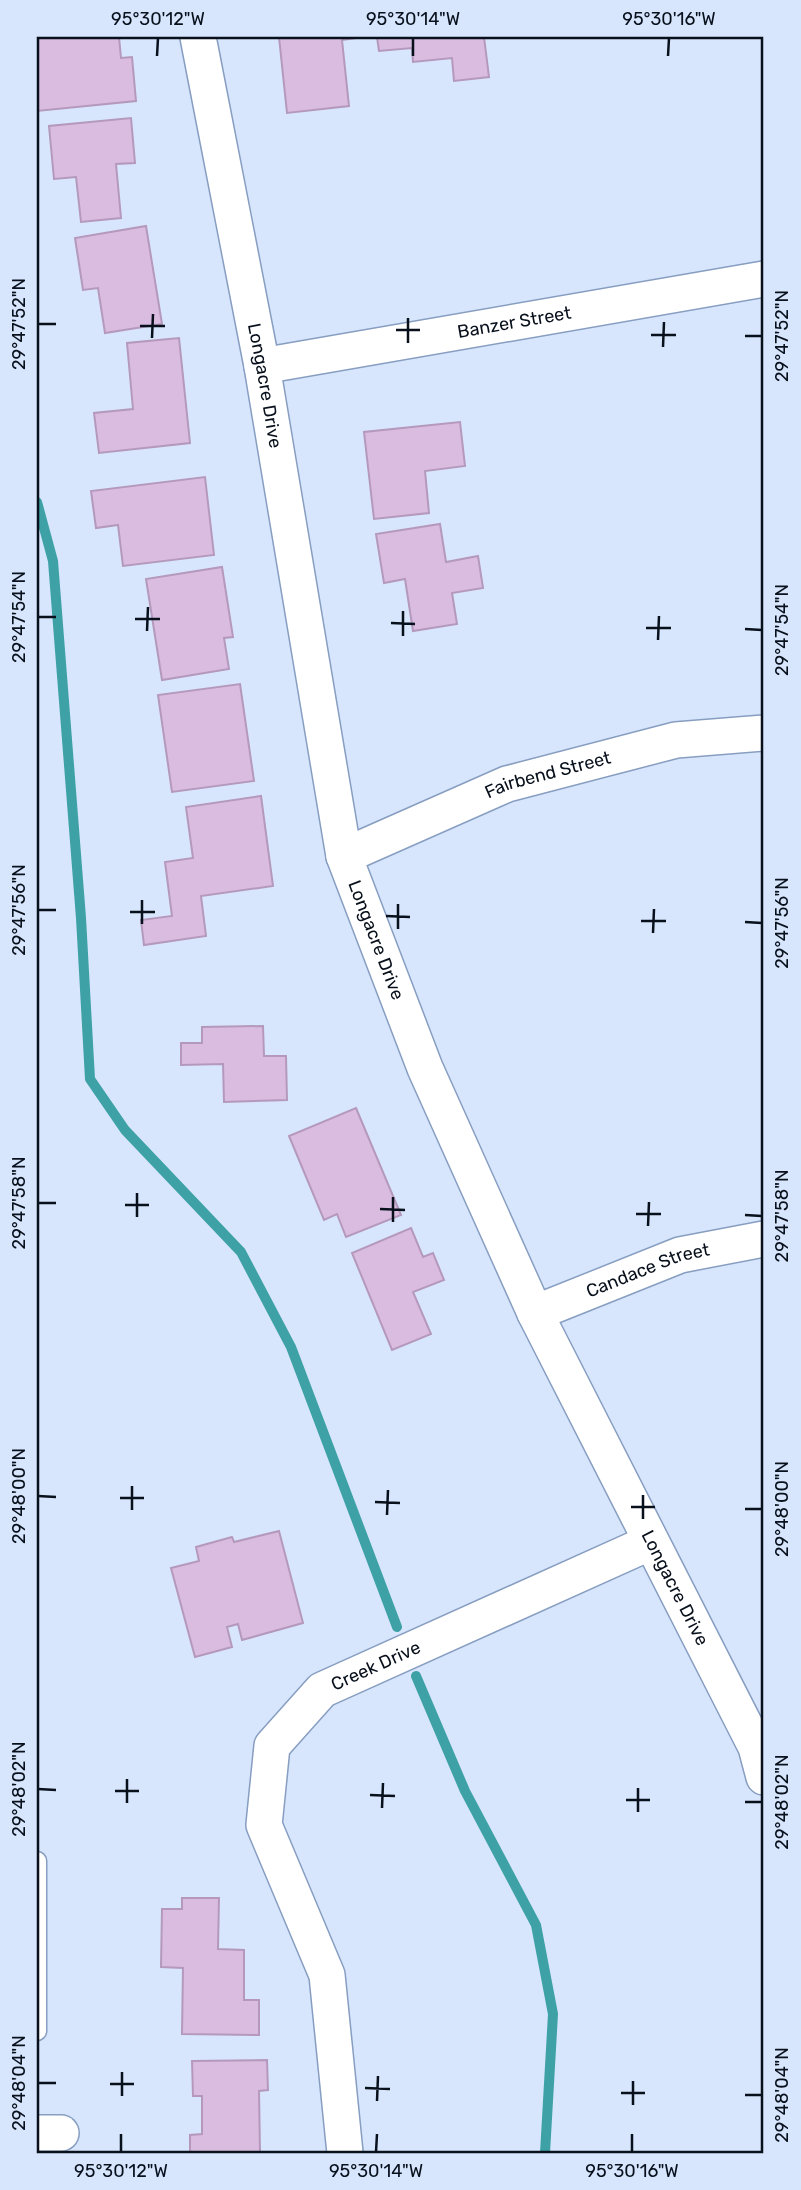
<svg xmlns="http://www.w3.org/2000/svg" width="801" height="2190" font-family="Rubik,sans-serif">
	<rect width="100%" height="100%" fill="#d7e6fd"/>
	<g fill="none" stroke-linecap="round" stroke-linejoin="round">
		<path stroke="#3ea1a6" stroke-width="10" d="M37,502l16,59 28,357 9,161 35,51 116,122 50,95 106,280
			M416,1676l49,115 71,134 17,89 -8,139"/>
	</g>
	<path fill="#d9bce0" stroke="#b599bc" stroke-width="2" d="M37,37h82l2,21 11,-1 4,44 -99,10z
		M279,37h84l-21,3 7,66 -62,7z
		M377,37h107l5,40 -35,4 -2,-23 -39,4 -1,-14 -33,3z
		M131,118l4,45 -19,1 5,54 -40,4 -5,-45 -22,2 -5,-53z
		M146,226l16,98 -57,9 -7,-45 -15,2 -8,-52z
		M179,338l11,105 -91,10 -5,-40 39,-4 -6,-66z
		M460,422l5,44 -40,5 4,42 -55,6 -10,-87z
		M205,477l9,78 -91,11 -5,-41 -22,3 -5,-37z
		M440,524l6,38 32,-6 5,32 -31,5 5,31 -44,7 -8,-52 -21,4 -8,-49z
		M222,567l11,70 -9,1 5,31 -67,11 -16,-101z
		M240,684l14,97 -82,11 -14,-97z
		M261,796l12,90 -72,10 5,40 -62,9 -3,-25 31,-4 -7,-54 28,-4 -7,-51z
		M263,1026l1,30h22l1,44 -63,2 -1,-38 -42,1v-22h21v-16z
		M356,1108l45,107 -55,22 -9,-23 -13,6 -35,-84z
		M411,1228l12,29 10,-4 11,27 -31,12 18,42 -39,16 -40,-97z
		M279,1531l24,92 -61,17 -4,-16 -11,3 5,20 -37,10 -24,-89 28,-7 -3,-14 36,-10 2,5z
		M182,1898h37l-1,51 26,1v50h15v35l-77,-1 1,-66 -22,-1 1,-58h20z
		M267,2060l1,30 -9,1 1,62h-70v-18l12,-1v-38h-9l-1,-35z"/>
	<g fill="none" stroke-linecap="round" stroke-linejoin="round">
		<defs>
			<path id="lane" d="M37,1861v80
				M37,2031v-90"/>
			<g id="street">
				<path id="s1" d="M198,37l64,329 82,490 81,212 110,245 221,434 8,30"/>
				<path id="s2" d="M262,366l502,-87"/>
				<path id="s3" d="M344,856l163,-72 169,-44 88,-7"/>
				<path id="s4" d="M535,1313l145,-58 84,-16"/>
				<path d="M37,2133h24"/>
				<path id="s5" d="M345,2153l-18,-178 -63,-150 8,-79 50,-56 329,-148"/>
			</g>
		</defs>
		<use href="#lane" stroke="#879ec1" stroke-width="21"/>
		<use href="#street" stroke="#879ec1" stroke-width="38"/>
		<use href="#lane" stroke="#fff" stroke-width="18"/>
		<use href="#street" stroke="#fff" stroke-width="35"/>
	</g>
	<path fill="none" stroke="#08101c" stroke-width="2.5" d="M157,56l1,-18M413,56v-18M668,56l1,-18M38,324h18M140,326h25M396,330h24M651,335h25M745,336h17M152,338l1,-24M408,343v-25M663,347l1,-25M38,617h18M135,619h25M391,623l24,1M646,628h25M745,629l17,1M147,631l1,-24M403,636v-25M658,640l1,-24M38,910h18M130,912h25M386,916l24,1M641,921h25M745,922l17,1M142,924v-24M398,929v-25M653,933l1,-24M38,1203h18M125,1205h24M380,1209l25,1M636,1214h25M745,1215l17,1M137,1217v-24M393,1222v-25M648,1226l1,-24M38,1496l18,1M120,1498h24M375,1502l25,1M631,1507h24M745,1509h17M132,1510v-24M387,1515l1,-25M643,1519v-24M38,1789l18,1M115,1791h24M370,1795l25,1M626,1800h24M745,1802h17M127,1803v-24M382,1808l1,-25M638,1812v-24M38,2083h18M110,2084h24M365,2088l25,1M621,2093h24M745,2095h17M122,2096v-24M377,2101l1,-25M633,2105v-24M121,2152v-18M376,2152l1,-18M632,2152v-18"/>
	<g text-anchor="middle" stroke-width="7" stroke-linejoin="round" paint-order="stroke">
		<g font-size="18" fill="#08101c" stroke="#d7e6fd">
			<text dy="6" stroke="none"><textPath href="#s2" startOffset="256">Banzer Street</textPath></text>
			<text dy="6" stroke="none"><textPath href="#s1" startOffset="355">Longacre Drive</textPath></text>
			<text dy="6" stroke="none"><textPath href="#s3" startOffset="220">Fairbend Street</textPath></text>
			<text dy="6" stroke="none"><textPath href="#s1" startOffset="922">Longacre Drive</textPath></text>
			<text dy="6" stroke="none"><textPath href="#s4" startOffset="121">Candace Street</textPath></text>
			<text dy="6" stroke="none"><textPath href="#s1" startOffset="1636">Longacre Drive</textPath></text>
			<text dy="6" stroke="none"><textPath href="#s5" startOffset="555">Creek Drive</textPath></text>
		</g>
	</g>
	<rect width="801" height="2190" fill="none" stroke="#d7e6fd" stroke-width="77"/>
	<rect x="38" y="38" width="724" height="2114" fill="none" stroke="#08101c" stroke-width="2.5"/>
	<g font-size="18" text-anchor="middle" fill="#08101c">
		<text x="158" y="25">95°30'12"W</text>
		<text x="413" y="25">95°30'14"W</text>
		<text x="669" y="25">95°30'16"W</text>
		<text transform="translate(19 324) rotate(-90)" y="6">29°47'52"N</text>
		<text transform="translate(782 336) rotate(-90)" y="6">29°47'52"N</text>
		<text transform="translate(19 617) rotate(-90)" y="6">29°47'54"N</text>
		<text transform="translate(782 630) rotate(-90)" y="6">29°47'54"N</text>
		<text transform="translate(19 910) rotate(-90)" y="6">29°47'56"N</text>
		<text transform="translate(782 923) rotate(-90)" y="6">29°47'56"N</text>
		<text transform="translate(19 1203) rotate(-90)" y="6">29°47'58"N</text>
		<text transform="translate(782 1216) rotate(-90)" y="6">29°47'58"N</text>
		<text transform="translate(19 1496) rotate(-90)" y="6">29°48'00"N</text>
		<text transform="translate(782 1509) rotate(-90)" y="6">29°48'00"N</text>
		<text transform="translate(19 1789) rotate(-90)" y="6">29°48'02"N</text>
		<text transform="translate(782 1802) rotate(-90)" y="6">29°48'02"N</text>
		<text transform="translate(19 2083) rotate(-90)" y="6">29°48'04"N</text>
		<text transform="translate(782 2095) rotate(-90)" y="6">29°48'04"N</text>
		<text x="121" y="2177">95°30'12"W</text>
		<text x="376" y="2177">95°30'14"W</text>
		<text x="632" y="2177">95°30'16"W</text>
	</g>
</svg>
